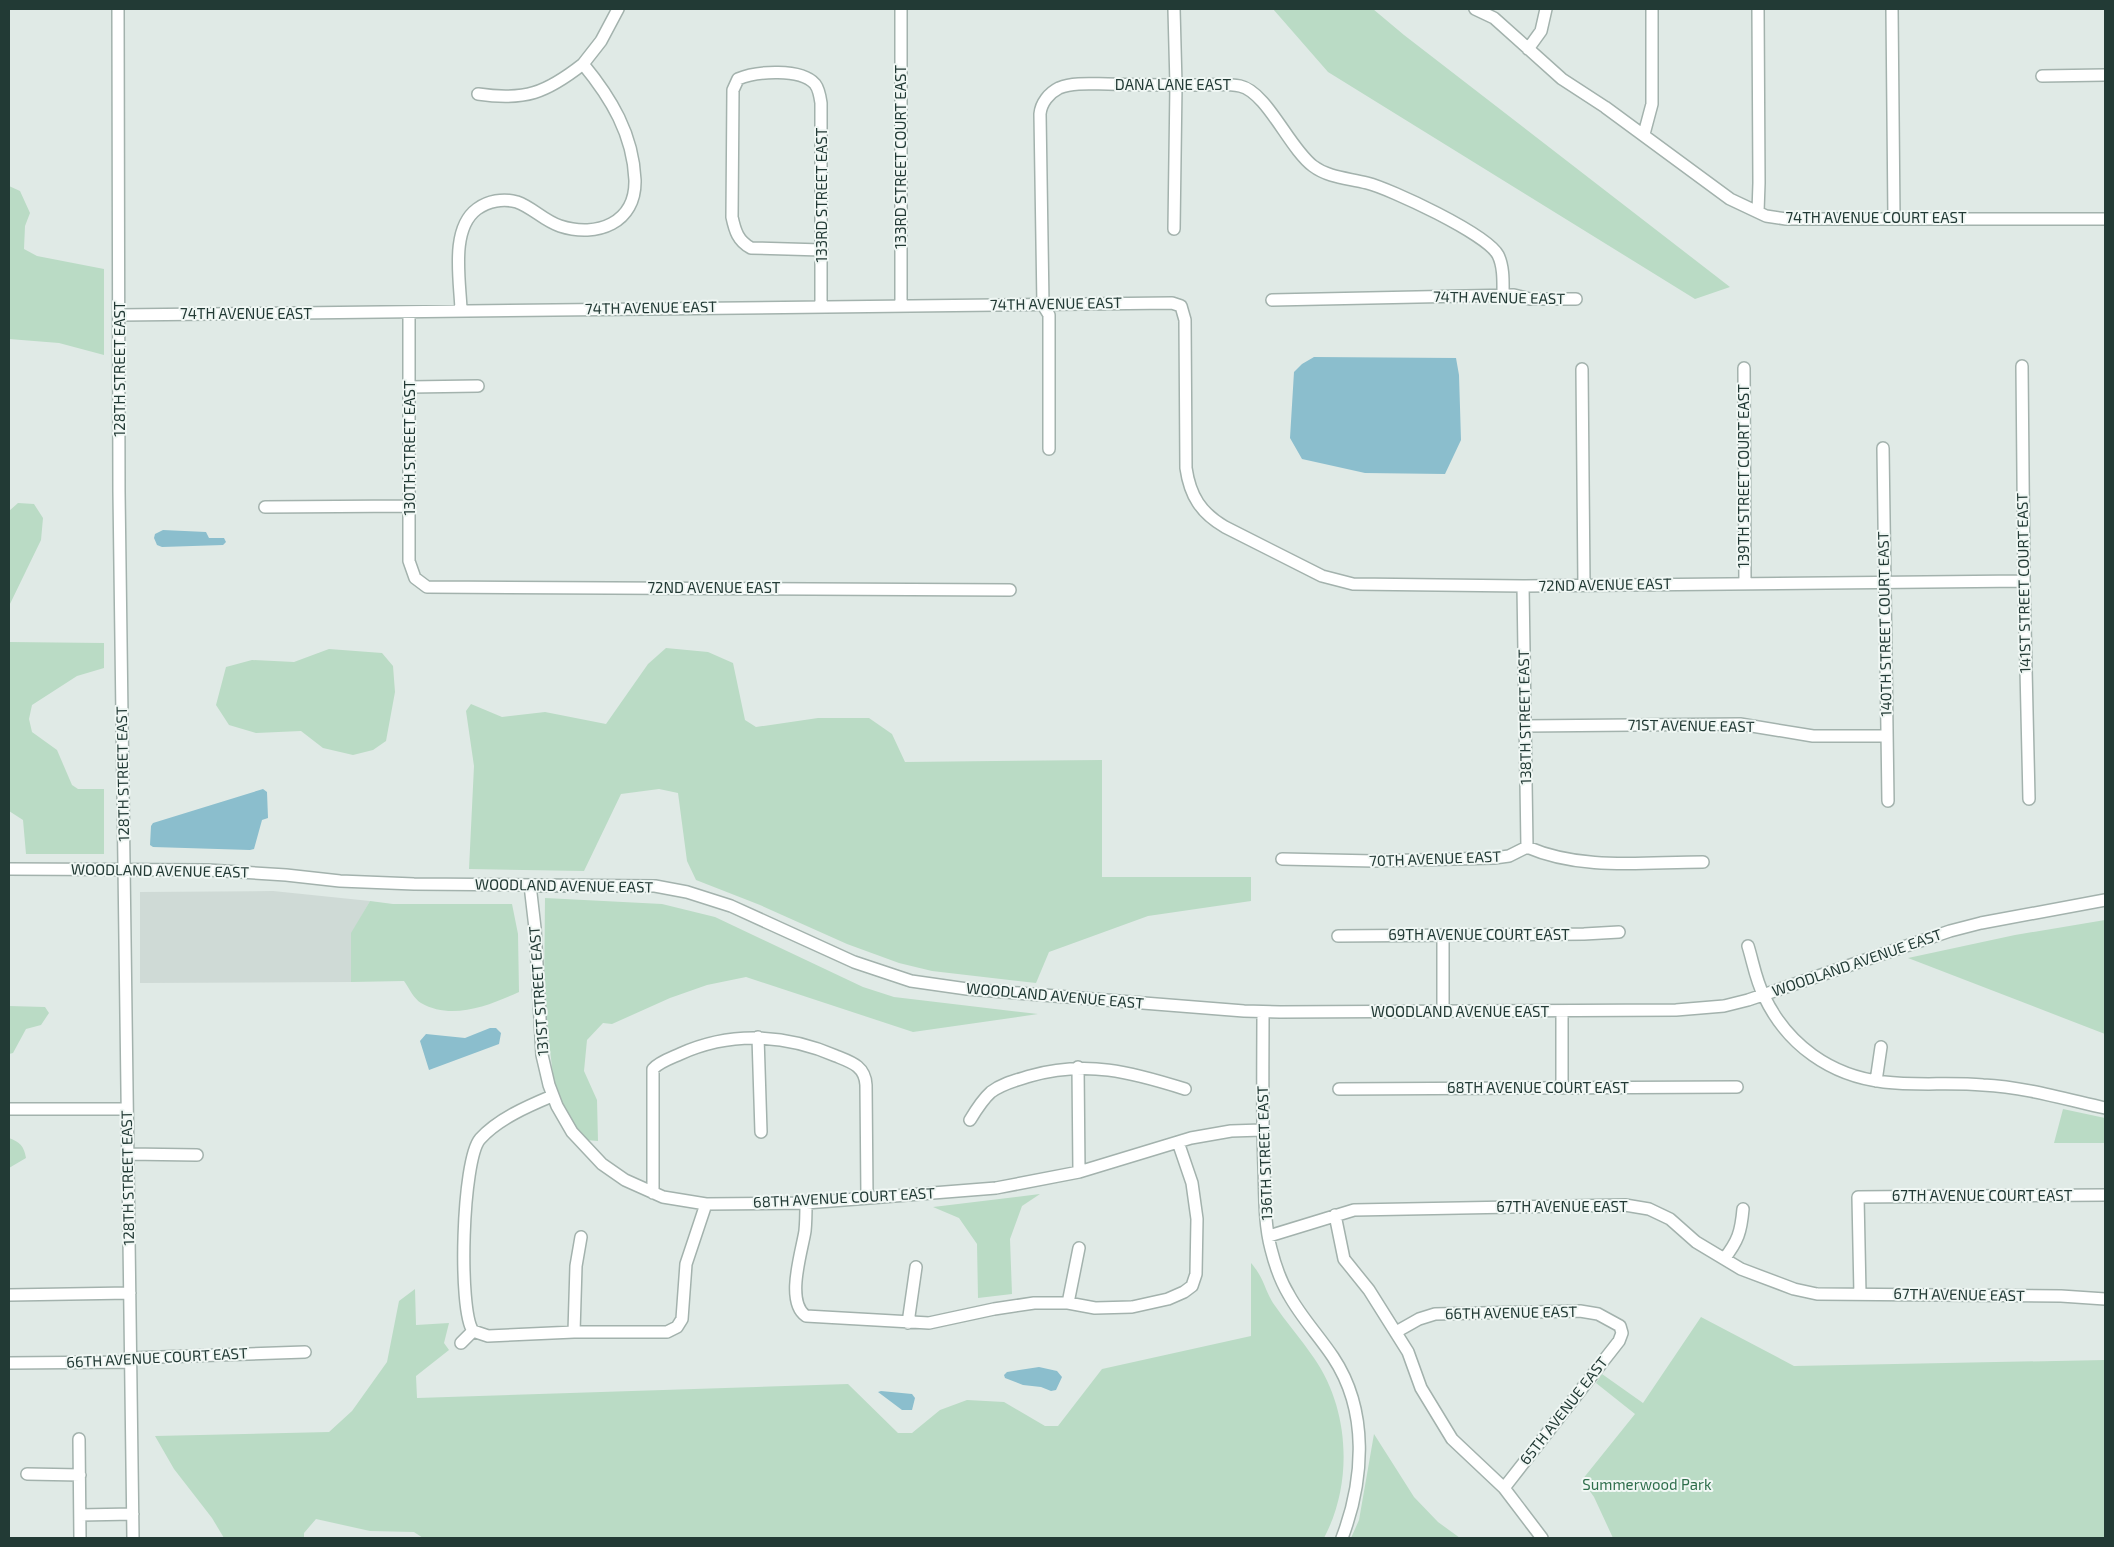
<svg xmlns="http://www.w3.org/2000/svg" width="2114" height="1547" font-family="'Exo 2',sans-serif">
	<rect width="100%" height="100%" fill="#e0eae6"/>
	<path fill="#cfdad6" d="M273,891l97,10 -18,32 -1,49 -211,1v-91z"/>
	<path fill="#badbc5" d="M1273,9h100l31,26 326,252 -35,12 -367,-227z
		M9,186l11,5 10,22 -5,13 -1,23 13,7 67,13v86l-45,-12 -50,-4z
		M18,503l16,1 9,14 -2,22 -32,66v-95z
		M9,642l95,1v25l-27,8 -45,29 -3,14 3,13 25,18 15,35 6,4h26v65h-78l-3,-34 -14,-9z
		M666,648l42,4 25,11 12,57 11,7 62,-9h51l23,16 13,28 197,-2v117h149v24l-103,15 -99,36 -13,31 -104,-12 -33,-8 -52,-19 -87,-39 -64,-25 -9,-19 -9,-68 -19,-4 -38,5 -37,77 -115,-2 5,-103 -8,-55 5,-7 31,13 43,-5 61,12 42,-60z
		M329,649l53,4 11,13 2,26 -9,49 -13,9 -20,5 -30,-7 -22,-17 -45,2 -27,-8 -13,-20 10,-38 26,-7 42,2z
		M545,898l117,6 53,13 148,70 31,10 144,17 -125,18 -167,-55 -39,8 -37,13 -58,26 -9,-1 -16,17 -3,31 13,29 1,41 -13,-1 -24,-34 -8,-31 -9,-74z
		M370,901l23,3h119l6,30 1,58c-29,13 -67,29 -98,11 -7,-4 -12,-15 -17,-22l-53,1v-49z
		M2105,920v114l-197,-76 107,-23z
		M9,1006l36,1 4,6 -8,12 -15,4 -13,24 -4,1z
		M2063,1109l42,9v25h-51z
		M9,1138c11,4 15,8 17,20l-17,10z
		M1040,1194l-18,12 -12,33 2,55 -34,4 -1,-54 -18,-26 -26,-11z
		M1251,1263c13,15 13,25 22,40 13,19 28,36 41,55 36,52 39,125 10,180h-901l-9,-6 -44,-1 -54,-12 -12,14v5h-80l-12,-20 -38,-49 -19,-33 174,-4 23,-21 35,-49 12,-61 16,-12 1,36 33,-2 -5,20 5,7 -33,26 1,22 431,-14 50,49h14l28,-23 27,-10 37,2 41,24h13l44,-57 149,-33z
		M1701,1317l93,49 311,-6v178h-492l-19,-41 -12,-17 53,-66 -39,-31 6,-9 41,29z
		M1374,1434l40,63 24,25 22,16h-109l8,-18z"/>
	<path fill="#8bbecd" d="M1314,357l142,1 3,17 2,65 -16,34 -80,-1 -63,-14 -12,-21 4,-66 8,-8z
		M163,530l43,2 3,6h15l2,4 -3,3 -61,2 -5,-2 -3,-7 1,-4z
		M263,789l4,3 1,26 -6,2 -8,29 -4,1 -97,-3 -3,-2 1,-19 2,-3z
		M490,1028h6l5,5 -2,11 -70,26 -9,-29 6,-7 39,4z
		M1039,1367l18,4 5,6 -6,13 -5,1 -10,-4 -18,-2 -18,-7 -1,-3 3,-3z
		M881,1391l31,3 3,4 -3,12h-10l-24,-18z"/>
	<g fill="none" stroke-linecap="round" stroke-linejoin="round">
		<defs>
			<path id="minor" d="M118,9l1,483 14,1046
				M1174,9l2,76 -2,144
				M1475,9l19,9 68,61 43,28 125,92 36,17 20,3h319
				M1892,9l2,210
				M1528,49l13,-18 5,-22
				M2042,76l63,-1
				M478,94c47,7 68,-1 105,-30
				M1644,134l8,-30v-95
				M1758,212l1,-29 -1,-174
				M1272,300l242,-5 16,4h46
				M901,305v-296
				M821,307v-204c-1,-7 -2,-14 -6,-19 -14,-16 -59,-13 -77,-5l-5,11 -1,127c3,14 6,24 19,31l71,2
				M461,310c-1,-30 -11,-81 16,-101 11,-8 26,-11 40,-7 15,5 27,19 43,24 37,12 76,-3 75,-46 -2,-46 -24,-82 -52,-116l18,-23 17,-32
				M409,312v249l6,17 12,9 583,3
				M120,315l1052,-12 9,3 4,14 1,148c4,28 15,45 39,59l97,49 31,8 170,2 501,-5
				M2022,366l2,215 5,218
				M1744,368l1,216
				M1582,369l2,216
				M410,387l68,-1
				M1883,448l5,353
				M1049,449v-134l-6,-10 -3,-191c1,-11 9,-21 19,-26 15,-6 34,-4 49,-4 29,1 58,1 87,1 14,0 31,-2 45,1 27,6 49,62 73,80 16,12 35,12 54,17 24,6 120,51 131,72 6,12 5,28 5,41
				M265,507l145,-1
				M1523,586l4,261
				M1525,726l215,-2 73,12h73
				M1527,847c55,24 117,15 176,15
				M1282,859l92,2 120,-3 15,-2 18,-9
				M9,869l199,1 78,5 54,6 74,3 241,2 32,6 44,14 123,56 57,19 56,8 277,22 36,1 396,-2 48,-4 24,-6 202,-69 31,-8 124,-23
				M530,885l5,43 7,127 7,30 8,21 15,26 30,32 23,16 38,17 43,7 100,-1 190,-15 83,-16 112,-34 40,-7 31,-1
				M1338,936l246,-2 35,-2
				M1443,936v75
				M1748,946c5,16 8,35 16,50 23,49 67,80 120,86 33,4 66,0 99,3 41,2 82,14 122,23
				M1562,1011v76
				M1263,1012c0,52 -1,103 1,155 1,27 0,56 7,82 4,16 10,33 18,46 12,22 30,41 44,62 36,54 31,123 9,181
				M758,1037l3,95
				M1078,1067l1,105
				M1876,1081l5,-34
				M1339,1089l398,-2
				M9,1109h117
				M970,1120c6,-10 12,-20 21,-28 12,-9 26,-12 39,-16 57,-16 101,-4 155,13
				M128,1154l69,1
				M653,1193v-124c6,-7 18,-11 27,-15 51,-23 105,-20 156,2 15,6 29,10 30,29l1,112
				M806,1203c0,9 0,18 -1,28 -3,20 -20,71 1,85l123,7 65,-14 40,-6h34l27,5 37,-1 36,-8 16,-7 8,-6 4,-12 1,-55 -5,-36 -14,-41
				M1335,1215l9,44 25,31 39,62 13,36 31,51 52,49 38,50
				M1269,1236l85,-26 271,-5 24,4 21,10 26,23 45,27 53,20 23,5 244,2 44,3
				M1724,1259c14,-18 17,-27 19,-50
				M1860,1294l-2,-97 247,-2
				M9,1295l121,-2
				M1068,1303l11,-55
				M908,1323l8,-56
				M473,1331l15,5 86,-4h93l10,-5 5,-8 4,-55 20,-60
				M473,1331c-15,-21 -11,-171 7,-192 18,-20 48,-33 72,-43
				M574,1332l2,-66 5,-29
				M1396,1332l23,-13 16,-5 145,-3 18,3 22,12 2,7 -3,8 -115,147
				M461,1343l12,-12
				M9,1363l118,-1 4,-4 174,-6
				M79,1439l1,99
				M27,1474l53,1
				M80,1515l53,-1"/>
		</defs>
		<use href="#minor" stroke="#a3b2ad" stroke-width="14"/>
		<use href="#minor" stroke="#fff" stroke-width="11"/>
	</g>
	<g text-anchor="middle" stroke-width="4" stroke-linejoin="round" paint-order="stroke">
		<g font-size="15" fill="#223a35" stroke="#f0f7f4">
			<text x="1173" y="90">DANA LANE EAST</text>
			<text transform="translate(901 157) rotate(-90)" y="5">133RD STREET COURT EAST</text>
			<text transform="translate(822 195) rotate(-90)" y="5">133RD STREET EAST</text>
			<text x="1876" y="223">74TH AVENUE COURT EAST</text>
			<text transform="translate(1499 298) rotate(1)" y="5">74TH AVENUE EAST</text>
			<text transform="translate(1056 304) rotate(-1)" y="5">74TH AVENUE EAST</text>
			<text transform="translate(651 308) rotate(-1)" y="5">74TH AVENUE EAST</text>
			<text x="246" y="319">74TH AVENUE EAST</text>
			<text transform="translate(120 369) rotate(-90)" y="5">128TH STREET EAST</text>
			<text transform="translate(410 448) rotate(-90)" y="5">130TH STREET EAST</text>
			<text transform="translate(1744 476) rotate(-90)" y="5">139TH STREET COURT EAST</text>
			<text transform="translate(2024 583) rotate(-91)" y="5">141ST STREET COURT EAST</text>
			<text transform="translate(1605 585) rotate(-1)" y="5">72ND AVENUE EAST</text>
			<text x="714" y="593">72ND AVENUE EAST</text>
			<text transform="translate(1885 624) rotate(-91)" y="5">140TH STREET COURT EAST</text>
			<text transform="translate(1525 717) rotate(-91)" y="5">138TH STREET EAST</text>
			<text transform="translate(1691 726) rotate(1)" y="5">71ST AVENUE EAST</text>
			<text transform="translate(123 774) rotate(-91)" y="5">128TH STREET EAST</text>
			<text transform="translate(1435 859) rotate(-2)" y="5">70TH AVENUE EAST</text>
			<text transform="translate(160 871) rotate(1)" y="5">WOODLAND AVENUE EAST</text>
			<text transform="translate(564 886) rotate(1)" y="5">WOODLAND AVENUE EAST</text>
			<text x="1479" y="940">69TH AVENUE COURT EAST</text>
			<text transform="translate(1857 963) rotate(-19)" y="5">WOODLAND AVENUE EAST</text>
			<text transform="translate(539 991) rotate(-94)" y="5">131ST STREET EAST</text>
			<text transform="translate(1055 996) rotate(5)" y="5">WOODLAND AVENUE EAST</text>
			<text x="1460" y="1017">WOODLAND AVENUE EAST</text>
			<text x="1538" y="1093">68TH AVENUE COURT EAST</text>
			<text transform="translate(1265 1153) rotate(-92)" y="5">136TH STREET EAST</text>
			<text transform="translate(128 1178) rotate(-91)" y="5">128TH STREET EAST</text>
			<text x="1982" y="1201">67TH AVENUE COURT EAST</text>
			<text transform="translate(844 1198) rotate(-3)" y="5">68TH AVENUE COURT EAST</text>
			<text x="1562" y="1212">67TH AVENUE EAST</text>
			<text transform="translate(1959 1295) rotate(1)" y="5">67TH AVENUE EAST</text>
			<text transform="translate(1511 1313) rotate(-1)" y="5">66TH AVENUE EAST</text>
			<text transform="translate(157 1358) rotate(-3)" y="5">66TH AVENUE COURT EAST</text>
			<text transform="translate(1564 1411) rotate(-52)" y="5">65TH AVENUE EAST</text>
		</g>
		<g font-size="15" fill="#2e6e4b" stroke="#f0f7f4">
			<text x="1647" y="1490">Summerwood Park</text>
		</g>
	</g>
	<rect width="2114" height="1547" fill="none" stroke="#223a35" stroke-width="20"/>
</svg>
